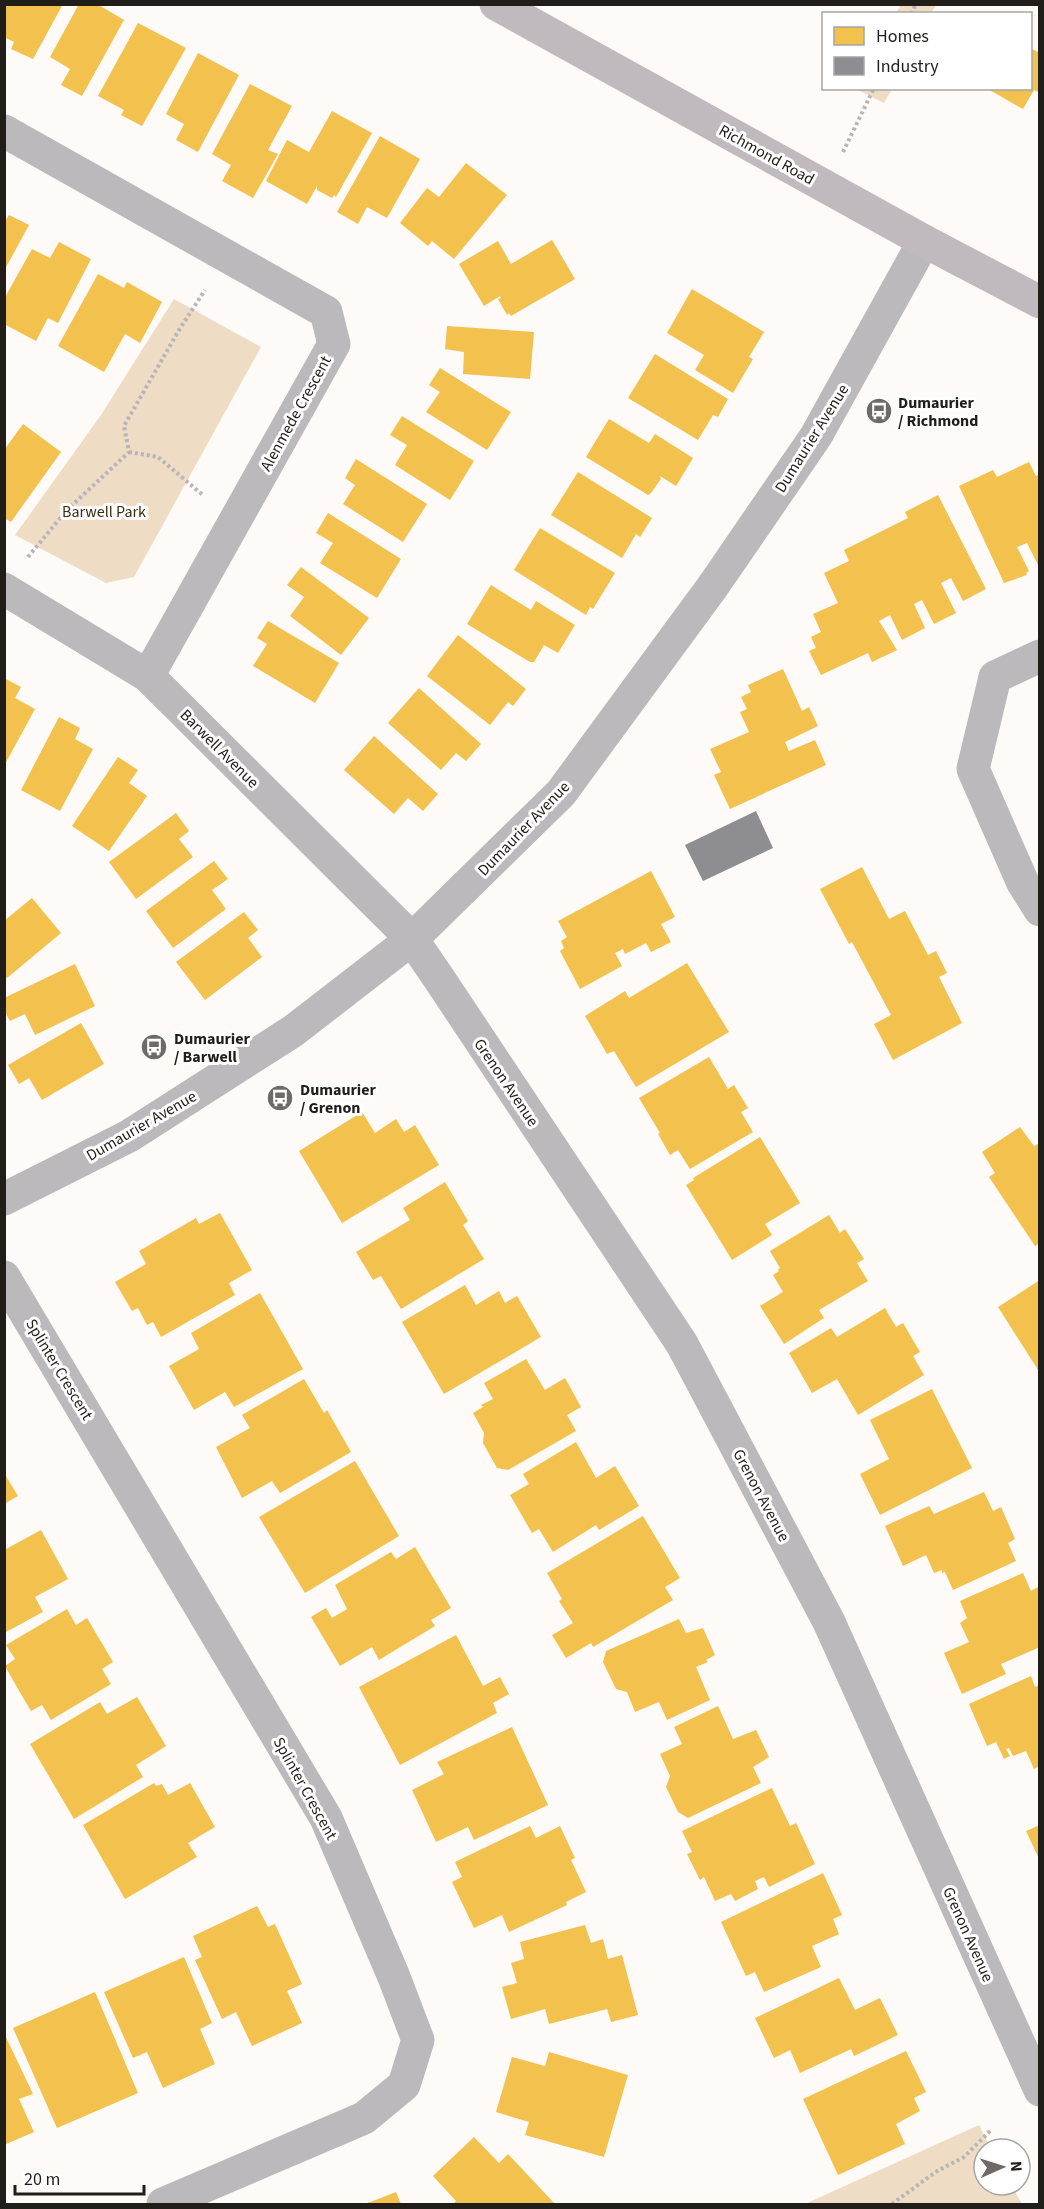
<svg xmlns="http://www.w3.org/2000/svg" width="1044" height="2209" font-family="'Source Sans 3',sans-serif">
	<rect width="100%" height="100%" fill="#fdfaf7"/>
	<path fill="#eeddc4" d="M901,5v-1l35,1 -5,8h-35z
		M856,89v-1l36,1 -8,14z
		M174,299l87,48 -127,230 -28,6 -91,-48 86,-120z
		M979,2125l12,24h-7v36h27l11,19h-217z"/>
	<path fill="#f2c14e" d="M4,4h59l-30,55 -22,-10 3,-7 -10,-5z
		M79,4h18l27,16 -42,76 -21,-11 9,-16 -20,-12z
		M138,23l48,25 -44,78 -21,-11 3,-5 -26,-14z
		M1030,48l10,5v40l-6,-3 -11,19 -37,-21h44z
		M198,53l41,22 -41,77 -22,-12 8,-16 -18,-10z
		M250,84l42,22 -24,44 10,4 -25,44 -31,-17 9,-16 -19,-11z
		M332,111l40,22 -36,64 -2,-2 -2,3 -15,-8v-4l-10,18 -41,-23 21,-41 22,12z
		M380,136l40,23 -33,59 -20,-11 -9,17 -21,-12z
		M466,163l41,32 -53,64 -22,-18 -4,5 -28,-23 27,-35 12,9z
		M9,215l20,10 -25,46v-48z
		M552,240l23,39 -64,37 -2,-3 -2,2 -9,-16 3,-1 -1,-2 -16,10 -25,-42 39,-23 13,23z
		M59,242l32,17 -33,64 -10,-5 -12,23 -32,-17v-25l28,-50 18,9z
		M98,274l26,14 3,-6 35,20 -22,41 -15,-9 -21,38 -46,-26z
		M692,289l72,43 -15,25 4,2 -20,34 -38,-23 9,-15 -37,-22z
		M447,326l87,6 -4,47 -67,-5 1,-22 -19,-3z
		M655,354l73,45 -10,18 -5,-2 -15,25 -70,-42z
		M440,368l71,44 -24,38 -61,-38 14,-20 -11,-7z
		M402,416l72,45 -24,39 -55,-35 12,-20 -17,-10z
		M609,419l40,24 6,-9 38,24 -17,28 -16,-10 1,3 -10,14 -3,2 -62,-38z
		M23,424l38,28 -50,70 -7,-4v-68z
		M356,459l71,45 -24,38 -60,-38 12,-19 -10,-7z
		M1029,462l7,14 4,-2v95l-13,-26 -10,4 12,24 -3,2 1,2 -23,8 -45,-97 34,-16 4,7z
		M578,472l74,46 -12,19 -4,-3 -14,24 -71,-43z
		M938,495l48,94 -23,12 -12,-23 -10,5 15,30 -22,11 -12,-24 -8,4 11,24 -23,12 -12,-25 -11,6 18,29 -25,12 -4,-9 -47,22 -12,-24 7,-3 -5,-11 10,-5 -8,-18 25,-11 -14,-30 25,-12 -5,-11 64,-32 -3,-6z
		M328,513l73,46 -24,39 -57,-35 13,-20 -17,-10z
		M540,528l75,45 -22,36 -3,-2 -4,8 -72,-45z
		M301,567l68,51 -28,37 -51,-39 14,-19 -17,-12z
		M491,585l40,25 5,-9 39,24 -17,28 -14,-8 -10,17h-4l-63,-38z
		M268,621l71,42 -24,40 -62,-37 14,-22 -10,-6z
		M458,635l68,54 -13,17 -5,-4 -18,23 -63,-49z
		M783,669l19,42 7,-4 9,19 -33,16 4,9 26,-11 11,25 -96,44 -16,-34 7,-3 -11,-23 39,-17 -9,-20 7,-3 -6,-12 10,-5 -3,-7z
		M4,678l17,9 -6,11 20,11 -31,57z
		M419,688l62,56 -15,17 -10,-8 -15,17 -53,-47z
		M59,717l21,11 -5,11 18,10 -33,62 -39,-21z
		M374,736l64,58 -15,17 -15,-13 -14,16 -50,-44z
		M118,757l20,13 -9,13 18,13 -38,55 -37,-25z
		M176,813l13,18 -10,8 14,18 -57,42 -27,-37z
		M214,861l14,18 -16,11 14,19 -53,39 -27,-37z
		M862,867l27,52 16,-8 23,44 8,-4 11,22 -8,4 23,46 -69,37 -19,-36 17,-9 -39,-73 -3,2 -29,-55z
		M651,871l24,46 -14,7 10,18 -20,10 -5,-9 -21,11 -2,-5 -8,4 7,13 -42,23 -20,-38 4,-3 -3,-7 6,-4 -9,-16z
		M32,898l29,35 -54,45 -3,-3v-54z
		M244,912l14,18 -10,8 14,19 -57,43 -29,-38z
		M687,963l42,69 -93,55 -22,-36 -7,3 -22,-38 40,-25 4,7z
		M75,964l20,42 -60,29 -10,-21 -15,7 -6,-11v-12z
		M81,1023l23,41 -62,36 -13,-22 -10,6 -11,-19z
		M709,1057l19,32 6,-4 14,23 -7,4 12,20 -63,37 -12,-19 -8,5 -12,-21 2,-1 -21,-35z
		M362,1112l13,21 21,-14 8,13 11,-7 24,40 -97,58 -43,-72z
		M1020,1127l14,19 6,-3v100l-5,3 -46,-69 6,-4 -13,-21z
		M760,1137l40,66 -35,21 7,11 -40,25 -46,-75 8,-5 -1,-2z
		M445,1182l23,39 -5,4 21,34 -83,50 -20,-33 -8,4 -17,-28 54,-32 -7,-12z
		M220,1213l32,57 -23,13 6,12 -74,42 -8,-15 -6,3 -9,-17 -6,3 -17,-29 31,-18 -7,-13 57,-33 3,6z
		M829,1215l11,18 5,-4 19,30 -7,4 11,18 -49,29 5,8 -40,26 -24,-38 23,-14 -10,-17 6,-4 -1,-2 2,-1 -10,-17z
		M1040,1280v93l-42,-66z
		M465,1285l11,20 23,-14 6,12 12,-7 24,41 -97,57 -42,-72z
		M260,1293l43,76 -69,38 -9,-15 -31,18 -25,-44 30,-17 -8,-16z
		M885,1308l11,19 7,-4 17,29 -7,4 11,19 -66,40 -21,-36 -25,14 -23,-40 42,-25 6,9z
		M526,1359l19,31 20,-12 16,29 -14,8 9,16 -68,39 -11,-2 -14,-25 1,-10 -11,-20 10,-6 -2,-2 12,-6 -9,-16z
		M304,1379l20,34 3,-3 24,42 -71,41 -8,-12 -30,17 -26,-51 34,-19 -8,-13z
		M932,1389l40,79 -92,47 -20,-41 29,-15 -19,-39z
		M576,1442l20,36 19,-12 24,40 -40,24 -3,-5 -43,27 -14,-23 -7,4 -22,-38 19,-11 -6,-10z
		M355,1461l44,75 -94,57 -46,-76z
		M4,1473l14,23 -14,8z
		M984,1492l9,19 8,-4 14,32 -7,4 8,18 -63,29 -8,-18 -3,1v-3l-8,3 -8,-18 -23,11 -18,-40 44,-20 5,8z
		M643,1516l37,62 -15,9 8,13 -80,47 -2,-4 -25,15 -14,-23 21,-12 -14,-22 3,-2 -15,-26z
		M41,1530l27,49 -33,18 8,15 -39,21v-87l2,3z
		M415,1547l36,61 -20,12 4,6 -56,34 -7,-13 -32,19 -29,-49 15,-9 6,10 15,-9 -12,-24 56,-33 5,7z
		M1023,1573l8,18 7,-4 2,3v57l-39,17 5,10 -44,20 -18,-41 25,-11 -9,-19 7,-5 -7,-17z
		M67,1609l9,16 11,-7 26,44 -11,7 9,15 -60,36 -9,-15 -11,6 -13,-22 -13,-23 10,-7 -9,-14z
		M679,1619l7,14 17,-5 12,27 -9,5 2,2 -12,5 14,33 -43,20 -8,-18 -24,10 -8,-20 -11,-3 -13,-27 3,-11z
		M456,1635l27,51 17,-9 9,17 -16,9 4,10 -97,52 -41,-78z
		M1031,1676l4,11 5,-2v81l-6,3 -8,-18 -13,5 -4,-8 -3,1 4,7 -6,3 -8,-17 -9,4 -18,-42z
		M137,1697l29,49 -30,19 7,12 -69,42 -44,-75 70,-42 7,12z
		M718,1706l15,33 23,-9 13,27 -16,10 8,16 -73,35 -10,-6 -12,-25 4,-11 -10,-22 22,-10 -8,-17z
		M512,1727l36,78 -74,35 -6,-13 -32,15 -24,-52 32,-16 -7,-12z
		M154,1783l2,3 6,-2 6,11 22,-12 25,44 -27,16 9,14 -72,42 -42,-74z
		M772,1788l18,38 6,-3 19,41 -46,23 -5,-10 -9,4 3,8 -23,12 -4,-7 -16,7 -11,-24 -4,3 -13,-26 5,-2 -10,-21z
		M1040,1825v36l-14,-30z
		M530,1826l6,12 24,-12 15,32 -4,2 15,32 -20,10 1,3 -58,27 -7,-17 -28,13 -22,-46 10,-5 -7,-15z
		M823,1873l19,42 -9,4 6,15 -27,12 9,21 -57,25 -9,-20 -9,4 -25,-54z
		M257,1906l11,21 7,-3 27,60 -15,7 15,32 -50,23 -16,-34 -14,7 -27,-59 7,-3 -9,-21z
		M585,1925l6,18 12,-4 5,20 14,-4 16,60 -27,7 -4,-13 -58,15 -4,-15 -34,10 -9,-32 15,-4 -6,-20 13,-4 -4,-17z
		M184,1957l28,66 -12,6 15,35 -52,24 -16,-36 -14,6 -29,-66z
		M839,1978l16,32 25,-12 18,37 -44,21 -3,-7 -51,24 -10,-23 -16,8 -19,-40z
		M95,1992l43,101 -81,35 -44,-100z
		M4,2033l29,61 -14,5 15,33 -30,13z
		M906,2051l20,41 -12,6 6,13 -24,13 9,20 -67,31 -35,-76z
		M549,2052l79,23 -24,82 -79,-22 4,-13 -33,-10 16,-55 33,9z
		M474,2137l25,26 9,-9 47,50h-102l3,-3 -23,-25z
		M396,2192l5,12h-37l9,-3z"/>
	<path fill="#8d8d92" d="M756,811l17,37 -70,33 -18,-36z"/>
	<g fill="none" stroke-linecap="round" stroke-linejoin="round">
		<path stroke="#b8b4b7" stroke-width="4" stroke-dasharray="3 3" stroke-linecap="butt" d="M911,14l5,-10
			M843,152l31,-64
			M129,452l29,5 46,39
			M28,557l39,-47 62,-58 -5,-26 55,-96 26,-40
			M892,2204l45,-33 27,-14 28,-28"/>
		<path stroke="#bcb9bd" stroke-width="33" d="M4,131l322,181 8,32 -186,332
			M4,589l144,87 264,263 28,41 242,364 147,278 211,468
			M1040,656l-45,21 -22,92 50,114 17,27
			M4,1277l322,541 68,159 24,63 -14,45 -40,33 -201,86"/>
		<path stroke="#bcb9bd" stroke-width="33" d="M4,1199l125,-63 164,-105 119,-92 149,-146 152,-207 103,-150 108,-195"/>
		<path stroke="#c0babf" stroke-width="33" d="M496,4l428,237 116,61"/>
	</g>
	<defs>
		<symbol id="bus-disc" viewBox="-11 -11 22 22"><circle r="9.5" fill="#6e6a66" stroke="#fff"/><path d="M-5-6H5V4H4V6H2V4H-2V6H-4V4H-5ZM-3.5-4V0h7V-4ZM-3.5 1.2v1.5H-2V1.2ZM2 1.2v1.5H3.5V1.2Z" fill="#fff"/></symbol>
	</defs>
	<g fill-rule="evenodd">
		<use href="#bus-disc" x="864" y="396" width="30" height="30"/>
		<use href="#bus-disc" x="139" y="1032" width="30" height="30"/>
		<use href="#bus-disc" x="265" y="1083" width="30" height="30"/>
	</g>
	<g text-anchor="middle" stroke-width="6" stroke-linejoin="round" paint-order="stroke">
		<g font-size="16" fill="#211d18" stroke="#fff">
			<text transform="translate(767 154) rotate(29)" y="6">Richmond Road</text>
			<text transform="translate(295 413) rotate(-61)" y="6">Alenmede Crescent</text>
			<text transform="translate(811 438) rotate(-58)" y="6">Dumaurier Avenue</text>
			<text transform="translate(220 748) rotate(45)" y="6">Barwell Avenue</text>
			<text transform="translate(523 828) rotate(-46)" y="6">Dumaurier Avenue</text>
			<text transform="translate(507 1082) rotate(56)" y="6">Grenon Avenue</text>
			<text transform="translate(141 1125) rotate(-30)" y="6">Dumaurier Avenue</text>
			<text transform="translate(60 1369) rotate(59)" y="6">Splinter Crescent</text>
			<text transform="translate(762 1495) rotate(62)" y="6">Grenon Avenue</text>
			<text transform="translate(306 1788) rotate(61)" y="6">Splinter Crescent</text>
			<text transform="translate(969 1934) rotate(66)" y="6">Grenon Avenue</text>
		</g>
		<g font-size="16" font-weight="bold" fill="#211d18" stroke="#fff" text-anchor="start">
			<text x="898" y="408">Dumaurier<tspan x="898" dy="18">/ Richmond</tspan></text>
			<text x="174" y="1044">Dumaurier<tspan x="174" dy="18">/ Barwell</tspan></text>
			<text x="300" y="1095">Dumaurier<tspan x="300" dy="18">/ Grenon</tspan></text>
		</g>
		<g font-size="16" fill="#3c2c11" stroke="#fff">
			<text x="104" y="517">Barwell Park</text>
		</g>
	</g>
	<rect width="1044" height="2209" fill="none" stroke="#211d18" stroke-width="12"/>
	<rect x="822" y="12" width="210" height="78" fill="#ffffff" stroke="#a6a5a3" stroke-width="1.5"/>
	<rect x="834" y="27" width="30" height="18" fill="#f2c14e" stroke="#a6a5a3" stroke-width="1.5"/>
	<text x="876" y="42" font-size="18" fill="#211d18">Homes</text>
	<rect x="834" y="57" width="30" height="18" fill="#8d8d92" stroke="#a6a5a3" stroke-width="1.5"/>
	<text x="876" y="72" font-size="18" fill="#211d18">Industry</text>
	<g transform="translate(1002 2167) rotate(87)"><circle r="28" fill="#ffffff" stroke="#a6a5a3" stroke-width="1.5"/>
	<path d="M0-4.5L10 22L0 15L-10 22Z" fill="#6e6a66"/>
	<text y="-9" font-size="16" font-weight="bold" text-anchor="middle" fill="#211d18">N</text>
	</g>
	<path d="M15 2185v9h129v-9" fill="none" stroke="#211d18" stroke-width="3"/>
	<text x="24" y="2185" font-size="18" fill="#211d18" stroke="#ffffff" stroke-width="4.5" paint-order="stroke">20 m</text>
</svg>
